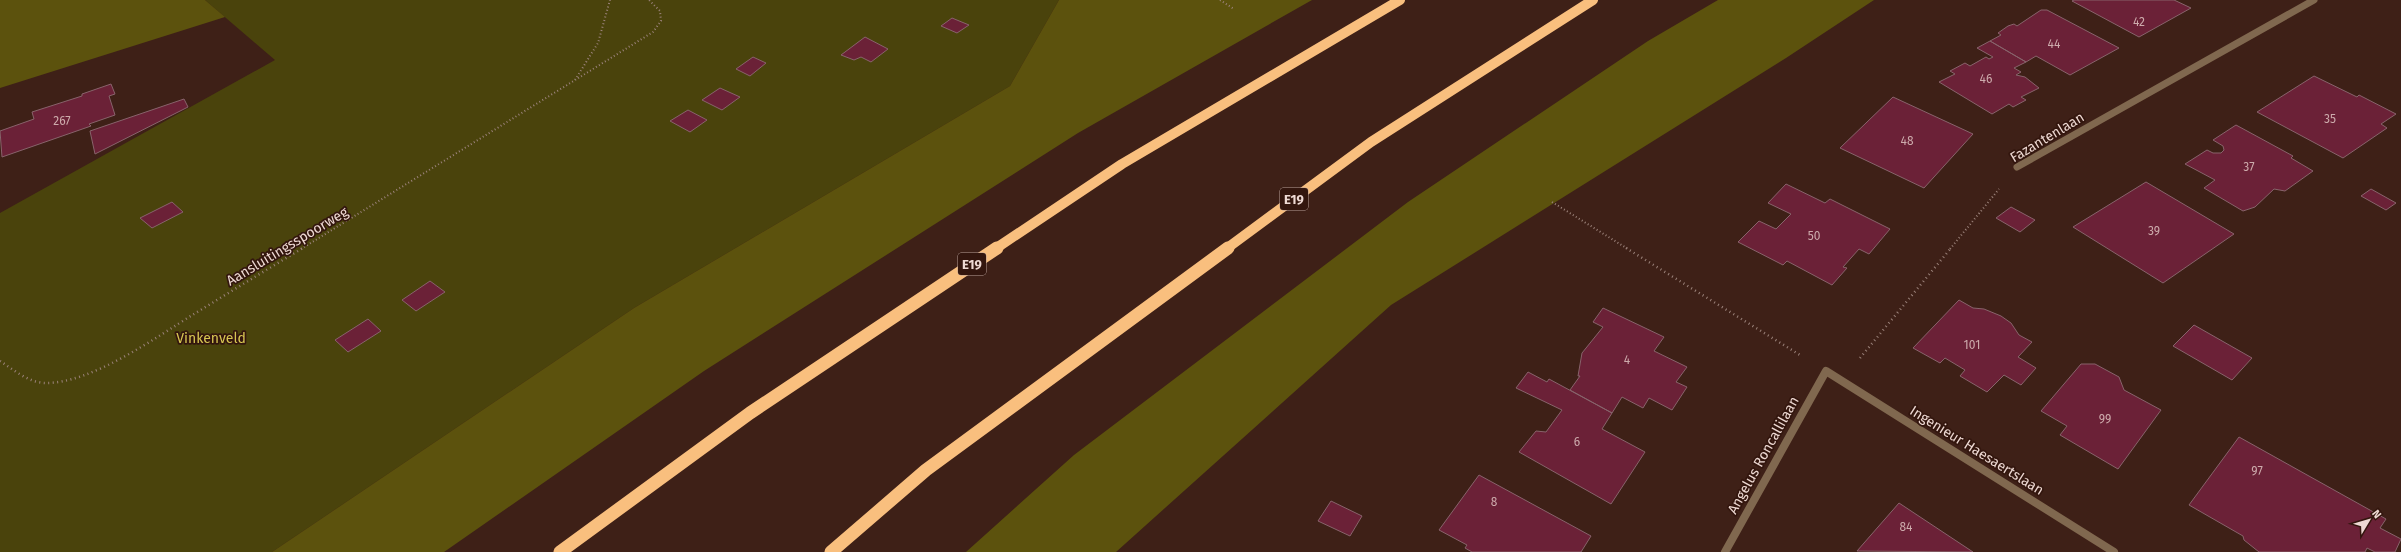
<svg xmlns="http://www.w3.org/2000/svg" width="2401" height="552" font-family="'Fira Sans',sans-serif">
	<rect width="100%" height="100%" fill="#3e2017"/>
	<path fill="#4a430c" d="M205,0h854l-49,86 -376,222 -362,244h-272v-339l275,-153z"/>
	<path fill="#5c520d" d="M0,0h205l20,17 -225,71z
		M1059,0h253l-234,133 -374,238 -260,181h-172l362,-244 376,-222z
		M1718,0h156l-88,58 -395,247 -275,247h-150l108,-97 334,-253 240,-161z"/>
	<path fill="#6b2137" stroke="#88636b" d="M2074,0h100l17,8 -52,29 -67,-36z
		M2041,10h6l72,38 -49,27 -34,-19 -10,6 -36,-21 11,-6 -3,-2 10,-7 6,-2 3,2z
		M952,18l17,7 -12,8 -16,-7z
		M865,37l23,12 -17,13 -10,-5 -7,3 -13,-5z
		M1990,41l36,21 -12,6 7,4 -5,3 9,2 14,11 -18,9 5,3 -13,7 -4,-3 -17,10 -53,-32 16,-8 -5,-3 15,-8 5,3 16,-9 3,2 4,-2 -16,-9z
		M753,57l13,6 -16,13 -14,-7z
		M2314,76l43,21 2,-2 37,19 -15,10 6,4 -44,30 -86,-46z
		M111,84l4,10 -6,2 6,19 -26,9 2,2 -89,31 -2,-26 34,-12 -2,-7 50,-16v-2z
		M720,88l20,9 -18,13 -20,-10z
		M1893,97l80,37 -49,54 -84,-40z
		M184,99l4,8 -93,47 -5,-23z
		M688,110l19,10 -17,12 -20,-11z
		M2236,125l57,31 -2,2 22,13 -28,20 -11,-2 -19,18 -12,4 -39,-23 11,-8 -30,-16 22,-14 6,3h8l3,-3 -1,-4 -10,-6z
		M2146,182l88,52 -71,49 -90,-56z
		M1786,184l39,19 5,-4 60,30 -21,25 -10,-5 -16,18 4,1 -15,17 -45,-24 -4,4 -45,-23 21,-21 17,8 15,-15 -23,-11z
		M2371,189l25,14 -10,7 -25,-14z
		M172,202l11,10 -31,16 -12,-10z
		M2011,207l24,13 -15,12 -24,-14z
		M430,281l15,11 -29,19 -14,-11z
		M1959,300l14,8 11,1 17,7 10,7 8,12 13,7 -14,15 18,11 -15,17 -17,-10 -17,17 -27,-16 5,-6 -20,-12 -5,5 -27,-15z
		M1603,308l61,29 -10,14 33,16 -11,15 11,5 -15,23 -23,-12 -6,10 -21,-11 -10,16 -42,-23 10,-14h-2l4,-23 21,-26 -10,-5z
		M368,319l13,12 -33,21 -13,-12z
		M2194,325l58,33 -20,22 -59,-34z
		M2081,364h14l24,13 5,13 37,20 -43,59 -58,-34 7,-9 -26,-15z
		M1528,372l19,10 2,-3 63,34 -10,16 43,23 -34,52 -92,-52 17,-21 10,1 16,-22 -46,-22z
		M2239,437l147,82 -6,9 21,11 -6,13h-20l-8,-4 -2,4h-106l-15,-12 -1,-4 -54,-31z
		M1479,475l112,61 -10,16h-109l-7,-4 2,-3 -28,-15z
		M1331,501l31,15 -12,20 -32,-15z
		M1899,503l74,49 -116,-1z"/>
	<g fill="none" stroke-linecap="round" stroke-linejoin="round">
		<path stroke="#9b827a" stroke-width="2" stroke-dasharray="1 2.5" stroke-linecap="butt" d="M1220,0l14,9
			M575,80l23,-37 12,-43
			M1552,202l76,47
			M301,249l352,-217 8,-11 -1,-10 -11,-11
			M1950,249l49,-60"/>
		<path stroke="#9b827a" stroke-width="2.5" stroke-dasharray="1 3.5" stroke-linecap="butt" d="M1626,248l174,107
			M1860,358l91,-110
			M0,361c14,9 29,22 46,22 46,0 109,-45 148,-69 36,-22 72,-44 109,-66"/>
		<path stroke="#80684f" stroke-width="7" d="M2017,167l297,-167"/>
		<path stroke="#80684f" stroke-width="8" d="M1725,552l101,-181 288,181"/>
		<path stroke="#f9bf7e" stroke-width="10" d="M995,249l127,-85 278,-164
			M1226,249l145,-107 222,-142"/>
		<path stroke="#f9bf7e" stroke-width="13" d="M560,552l190,-139 247,-165
			M831,552l95,-82 302,-222"/>
	</g>
	<g text-anchor="middle" stroke-width="3.5" stroke-linejoin="round" paint-order="stroke">
		<g font-size="12" fill="#cdabac">
			<text x="2139" y="26">42</text>
			<text x="2054" y="48">44</text>
			<text x="1986" y="83">46</text>
			<text x="2330" y="123">35</text>
			<text x="62" y="125">267</text>
			<text x="1907" y="145">48</text>
			<text x="2249" y="171">37</text>
			<text x="2154" y="235">39</text>
			<text x="1814" y="240">50</text>
			<text x="1972" y="349">101</text>
			<text x="1627" y="364">4</text>
			<text x="2105" y="423">99</text>
			<text x="1577" y="446">6</text>
			<text x="2257" y="475">97</text>
			<text x="1494" y="506">8</text>
			<text x="1906" y="531">84</text>
		</g>
		<g fill="#33160e" stroke="#b69e98" stroke-width="1">
			<rect x="1280" y="188" width="28" height="22" rx="3"/>
			<rect x="958" y="253" width="28" height="22" rx="3"/>
		</g>
		<g font-size="13" font-weight="bold" fill="#eed9d3">
			<text x="1294" y="204">E19</text>
			<text x="972" y="269">E19</text>
		</g>
		<g font-size="14" fill="#eed9d3" stroke="#33160e">
			<text transform="translate(2047 137) rotate(-31)" y="5">Fazantenlaan</text>
			<text transform="translate(287 246) rotate(-31)" y="5">Aansluitingsspoorweg</text>
			<text transform="translate(1977 450) rotate(32)" y="5">Ingenieur Haesaertslaan</text>
			<text transform="translate(1763 455) rotate(-61)" y="5">Angelus Roncallilaan</text>
		</g>
		<g font-size="14" fill="#d7c652" stroke="#33160e">
			<text x="211" y="343">Vinkenveld</text>
		</g>
	</g>
	<g transform="translate(2369 520) rotate(52)" stroke="#33160e" stroke-width="3" paint-order="stroke">
	<path d="M0-3L7 15L0 10L-7 15Z" fill="#eed9d3"/>
	<text y="-6" font-size="11" font-weight="bold" text-anchor="middle" fill="#eed9d3">N</text>
	</g>
</svg>
